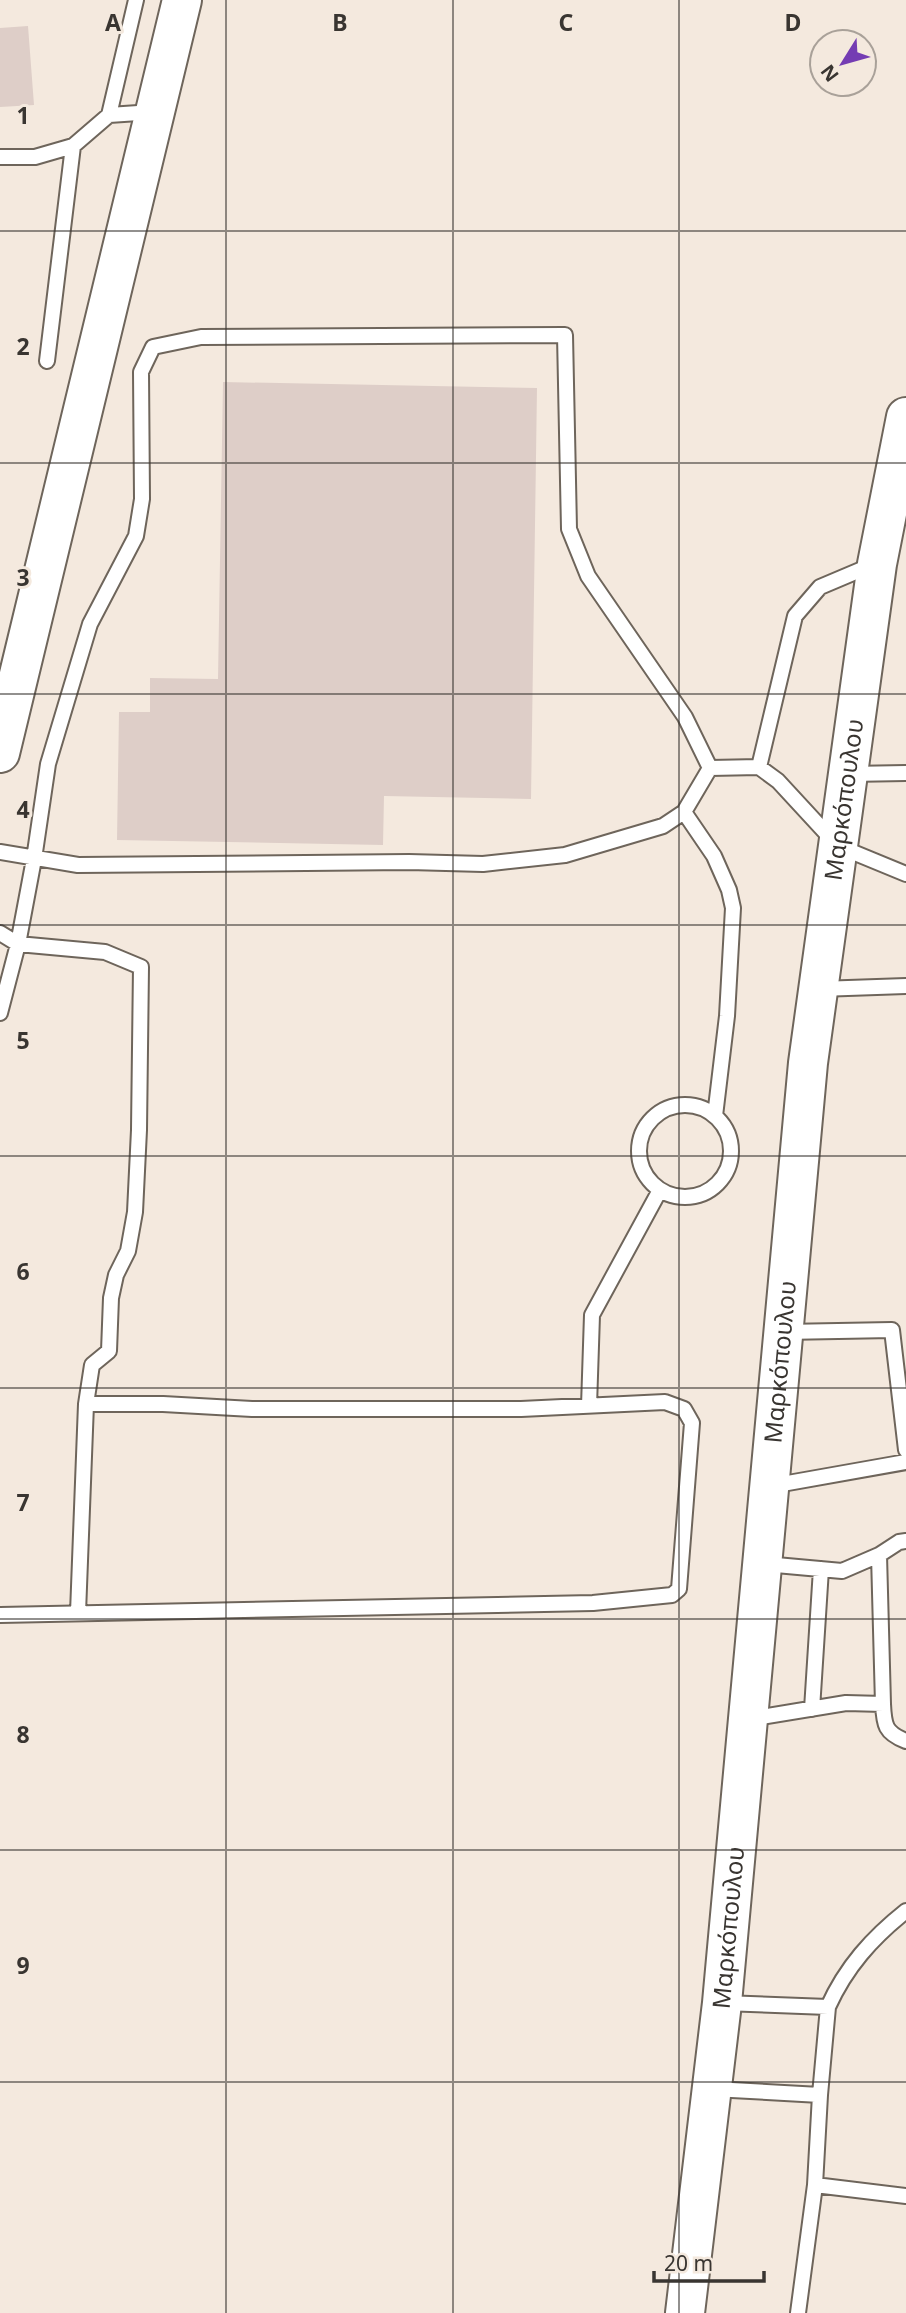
<svg xmlns="http://www.w3.org/2000/svg" width="906" height="2313" font-family="'Noto Sans',sans-serif">
	<rect width="100%" height="100%" fill="#f4e9de"/>
	<path fill="#decec8" d="M28,26l6,79 -34,2v-79z
		M223,382l314,6 -6,411 -147,-3 -1,49 -266,-5 2,-128h31v-34l68,1z"/>
	<g fill="none" stroke-linecap="round" stroke-linejoin="round">
		<defs>
			<path id="lane" d="M109,115l27,-115
				M0,157h35l38,-11 36,-31 44,-3
				M47,361l26,-215
				M759,767l36,-151 25,-29 52,-22
				M710,768l49,-1 19,14 60,65 68,28
				M849,774l57,-1
				M684,812l30,44 15,34 4,18 -6,108 -12,100
				M0,852l78,13 331,-3 74,2 82,-9 98,-29 21,-14 26,-44
				M0,933l18,11 87,8 36,15 -2,163 -4,82 -7,39 -12,24 -5,23 -2,53 -17,14 -6,39 -8,209
				M819,989l87,-3
				M0,1013l18,-69 16,-85 14,-95 42,-140 46,-88 6,-37 -1,-127 12,-25 48,-10 364,-2 4,194 19,47 97,141 25,51
				M639 1151a46 46 0 1 1 92 0a46 46 0 1 1-92 0Z
				M784,1332l108,-2 14,120
				M589,1406l3,-91 68,-125
				M771,1486l135,-24
				M879,1555l4,149
				M765,1564l77,7 37,-16 20,-13 7,-1
				M0,1615l593,-12 79,-8 7,-6 13,-166 -8,-14 -19,-7 -144,7h-269l-89,-5h-77
				M812,1709l9,-140
				M749,1719l97,-16 37,1c1,21 2,29 23,37
				M723,2003l105,4c18,-40 44,-69 78,-96
				M713,2089l107,6 -5,90 91,11
				M820,2095l8,-88
				M798,2313l17,-128"/>
			<g id="secondary">
				<path d="M0,753l182,-753"/>
				<path id="s1" d="M685,2313l37,-310 86,-940 69,-499 29,-147"/>
			</g>
		</defs>
		<use href="#lane" stroke="#6e655b" stroke-width="18"/>
		<use href="#secondary" stroke="#6e655b" stroke-width="42"/>
		<use href="#lane" stroke="#fff" stroke-width="14"/>
		<use href="#secondary" stroke="#fff" stroke-width="38"/>
	</g>
	<path fill="none" stroke="#393531" stroke-width="2" stroke-opacity="0.55" d="M226,0v2313M453,0v2313M679,0v2313M0,231h906M0,463h906M0,694h906M0,925h906M0,1156h906M0,1388h906M0,1619h906M0,1850h906M0,2082h906"/>
	<g text-anchor="middle" stroke-width="6" stroke-linejoin="round" paint-order="stroke">
		<g font-size="24" fill="#393531" stroke="#f4e9de">
			<text dy="8" stroke="none"><textPath href="#s1" startOffset="1522">Μαρκόπουλου</textPath></text>
			<text dy="8" stroke="none"><textPath href="#s1" startOffset="956">Μαρκόπουλου</textPath></text>
			<text dy="8" stroke="none"><textPath href="#s1" startOffset="388">Μαρκόπουλου</textPath></text>
		</g>
	</g>
	<g font-size="23" text-anchor="middle" font-weight="bold" fill="#393531" stroke="#f4e9de" stroke-width="6" stroke-linejoin="round" paint-order="stroke">
		<text x="113" y="31">A</text>
		<text x="340" y="31">B</text>
		<text x="566" y="31">C</text>
		<text x="793" y="31">D</text>
		<text x="23" y="124">1</text>
		<text x="23" y="355">2</text>
		<text x="23" y="586">3</text>
		<text x="23" y="818">4</text>
		<text x="23" y="1049">5</text>
		<text x="23" y="1280">6</text>
		<text x="23" y="1511">7</text>
		<text x="23" y="1743">8</text>
		<text x="23" y="1974">9</text>
	</g>
	<g transform="translate(843 63) rotate(233)"><circle r="33" fill="#f4e9de" stroke="#a9a199" stroke-width="2"/>
	<path d="M0-5L12 26L0 18L-12 26Z" fill="#743cb3"/>
	<text y="-10" font-size="19" font-weight="bold" text-anchor="middle" fill="#393531">N</text>
	</g>
	<path d="M654 2271v10h110v-10" fill="none" stroke="#393531" stroke-width="3.5"/>
	<text x="664" y="2271" font-size="21" fill="#393531" stroke="#f4e9de" stroke-width="5" paint-order="stroke">20 m</text>
</svg>
